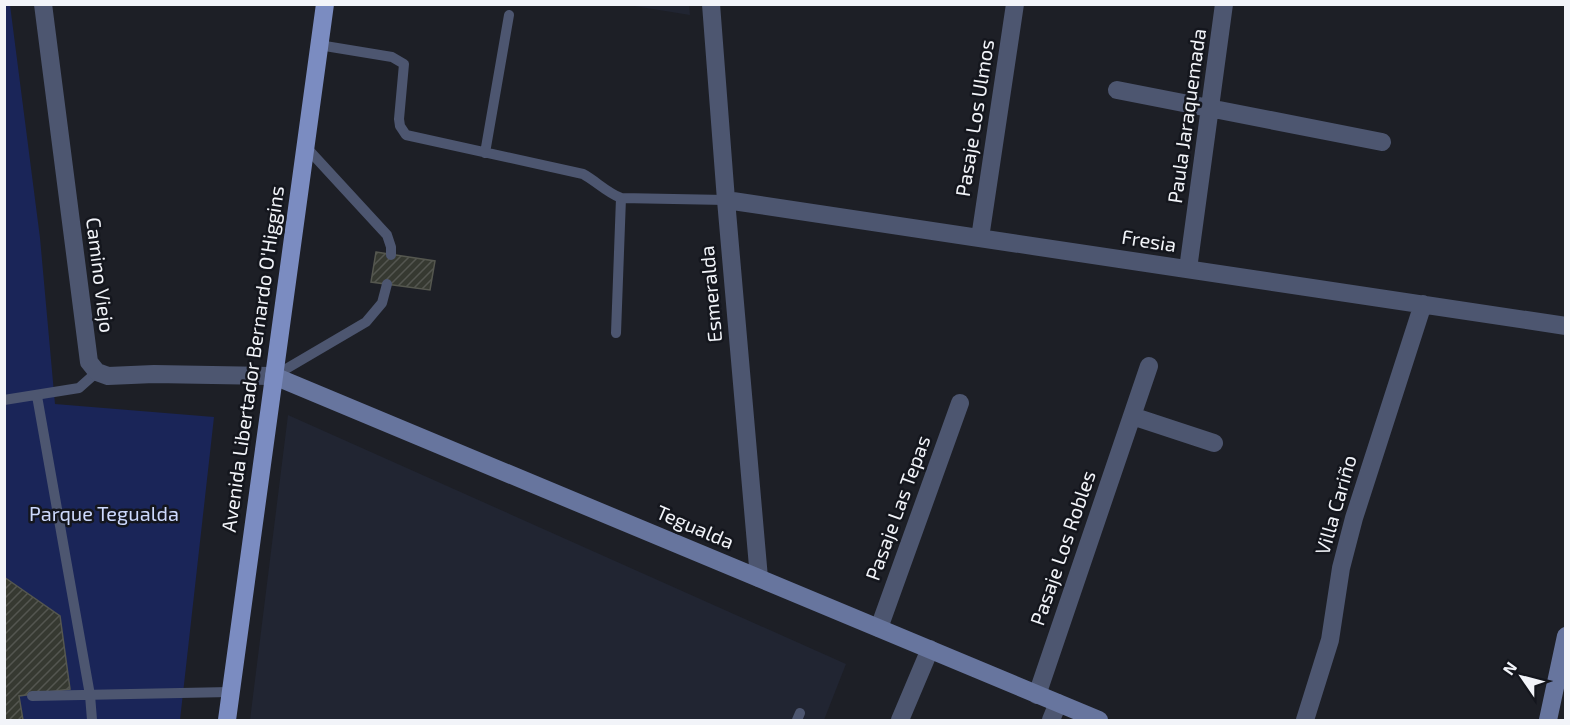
<svg xmlns="http://www.w3.org/2000/svg" width="1570" height="725" font-family="'Exo 2',sans-serif">
	<defs>
		<pattern id="building-hatch" width="6" height="6" patternUnits="userSpaceOnUse" patternTransform="scale(1.5)"><rect width="6" height="6" fill="#363931"/><path d="M-1 1l2-2M0 6l6-6M5 7l2-2" fill="none" stroke="#545650"/></pattern>
	</defs>
	<rect width="100%" height="100%" fill="#1d1f26"/>
	<path fill="#212532" d="M628,5h61l1,10z
		M288,415l558,249 -22,56h-574z"/>
	<path fill="#1a2558" d="M4,5h6l30,233 15,166 159,13 -34,303h-175z"/>
	<path fill="url(#building-hatch)" stroke="#55574f" stroke-width="1.5" d="M376,252l59,9 -5,29 -59,-8z
		M4,577l56,39 10,73 -51,7 4,24h-19z"/>
	<g fill="none" stroke-linecap="round" stroke-linejoin="round">
		<path stroke="#4d5670" stroke-width="10" d="M319,45l73,12 12,7 -5,55 1,7 6,9 177,39c13,7 23,18 38,24l105,2
			M305,146l82,89 4,12v8
			M485,153l24,-138
			M616,333l5,-135
			M274,376l92,-54 16,-19 5,-19
			M37,396l53,299 2,25
			M4,400l75,-12 18,-16
			M32,696l198,-4
			M797,720l3,-7"/>
		<path stroke="#4d5670" stroke-width="18" d="M43,4l46,358 8,10 11,4 46,-2 120,2
			M711,4l15,196 33,378
			M1117,90l265,52
			M726,200l840,126
			M980,238l35,-234
			M1188,269l36,-265
			M1132,416l82,27
			M879,628l81,-225
			M1037,695l112,-329
			M900,720l30,-71
			M1051,720l7,-17
			M1305,720l25,-80 11,-72 13,-50 69,-214"/>
		<path stroke="#67759e" stroke-width="18" d="M274,376l825,344
			M1548,720l18,-84"/>
		<path stroke="#7b8cc1" stroke-width="18" d="M227,720l98,-716"/>
	</g>
	<g text-anchor="middle" stroke-width="5" stroke-linejoin="round" paint-order="stroke">
		<g font-size="20" fill="#f2f4f9" stroke="#14161d">
			<text transform="translate(1187 116) rotate(-82)" y="7">Paula Jaraquemada</text>
			<text transform="translate(975 118) rotate(-81)" y="7">Pasaje Los Ulmos</text>
			<text transform="translate(1149 241) rotate(9)" y="7">Fresia</text>
			<text transform="translate(100 275) rotate(83)" y="7">Camino Viejo</text>
			<text transform="translate(711 294) rotate(-95)" y="7">Esmeralda</text>
			<text transform="translate(253 359) rotate(-82)" y="7">Avenida Libertador Bernardo O'Higgins</text>
			<text transform="translate(1336 505) rotate(-74)" y="7">Villa Cariño</text>
			<text transform="translate(898 508) rotate(-70)" y="7">Pasaje Las Tepas</text>
			<text transform="translate(695 527) rotate(23)" y="7">Tegualda</text>
			<text transform="translate(1063 548) rotate(-71)" y="7">Pasaje Los Robles</text>
		</g>
		<g font-size="20" fill="#cdd9fc" stroke="#14161d">
			<text x="104" y="521">Parque Tegualda</text>
		</g>
	</g>
	<rect width="1570" height="725" fill="none" stroke="#f2f4f9" stroke-width="12"/>
	<g transform="translate(1522 677) rotate(305)" stroke="#14161d" stroke-width="4.5" paint-order="stroke">
	<path d="M0-4.5L10 22L0 15L-10 22Z" fill="#f2f4f9"/>
	<text y="-9" font-size="16" font-weight="bold" text-anchor="middle" fill="#f2f4f9">N</text>
	</g>
</svg>
